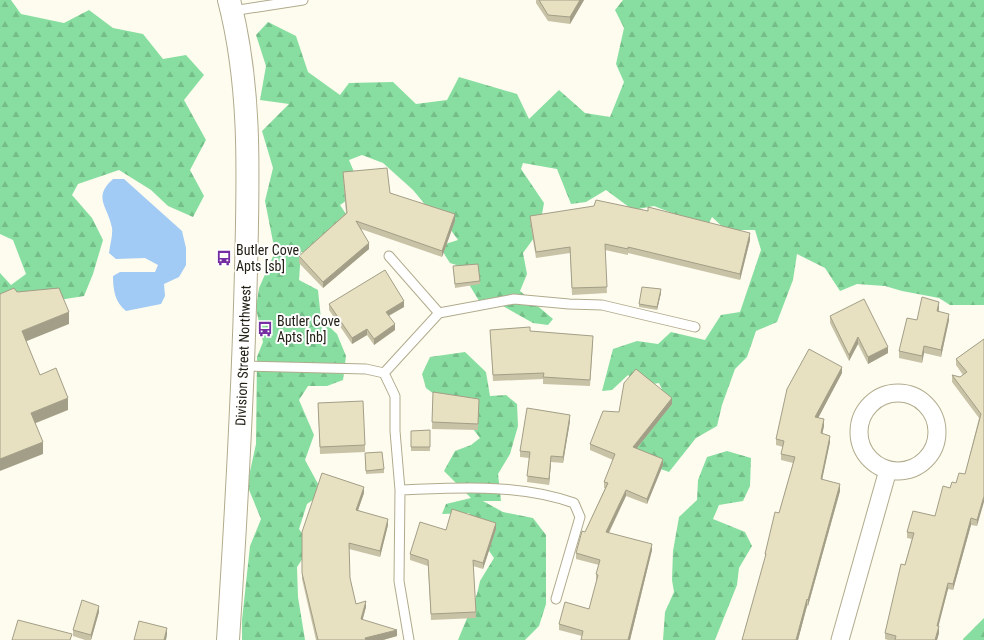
<svg xmlns="http://www.w3.org/2000/svg" width="984" height="640" font-family="'Roboto Condensed',sans-serif">
	<defs>
		<pattern id="forest-firs" width="22" height="20" patternUnits="userSpaceOnUse"><rect width="22" height="20" fill="#88dea0"/><path d="M5 1l3.5 6h-7zM16 11l3.5 6h-7z" fill="#75be89"/></pattern>
	</defs>
	<rect width="100%" height="100%" fill="#fefcef"/>
	<path fill="url(#forest-firs)" d="M0,0h11l10,14 43,9 25,-13 24,18 30,6 20,25 23,-4 18,20 -20,25 22,40 -16,30 14,26 -11,21 -25,-11 -17,-16 -32,-20 -41,14 -6,11 20,23 11,22 -10,34 -9,22 -25,4 -59,-1v-26l11,12 15,-11 -13,-34 -13,-6z
		M623,0h361v305h-34l-11,-7 -37,-7 -17,-5 -28,-2 -17,7 -15,-23 -28,-14 -4,26 -16,42 -21,9 -9,26 -12,12 -13,36 -5,21 -21,12 -27,34 -25,-9 -9,-17 29,-52 -5,-11 -17,3 -14,-11 -16,15 -10,1 11,-42 24,-8 21,3 13,-12 34,8 16,-25 19,-3 21,-62 -6,-20h-29l-14,-13 -14,28 -16,-28 -28,-11 -21,4 -27,-20 -20,12 -15,2 -14,-35 -34,-6 -2,6 23,34 -5,28 -16,22 4,21 -7,17 33,28 -5,6 -15,-2 -32,-18 -17,4 -14,-23 2,-16 -22,-7 -11,-17 19,-6 -10,-14 -20,-18 -15,-18 -30,-27 -21,-8 -13,5 8,19 -1,15 -16,11 14,21 -31,27 -22,-1 -2,28 19,10 3,29 16,15 9,22 -3,24 -16,6h-19l-9,14 15,35 -9,25 18,33 -16,11 -8,25 12,17 -14,21 1,30 7,43h-63v-20l8,-74 11,-27 -14,-34 9,-41 1,-87 6,-15 -7,-34 3,-20 16,-36 -10,-51 8,-33 -11,-37 27,-27 -29,-4 6,-34 -10,-31 12,-13 28,14 12,36 32,23 9,-12 44,-1 23,22 31,-4 12,-23 58,17 12,25 30,-29 26,23 25,4 14,-35 -8,-18 8,-36 -9,-18z
		M465,352l21,20 4,24 16,-1 11,9 1,22 -8,28 -12,20 3,27h-18l20,11 30,6 13,17v69l-7,22 -14,14h-67l19,-46 3,-13 14,-23 -16,-23 -9,-22 -27,1 4,-10 25,-6 -27,-27 11,-20 16,-6 9,-7 -17,-22 -37,-28 -4,-14 8,-17z
		M727,451l24,7 -1,28 -7,15 -24,4 -6,14 32,13 7,14 -13,22 -2,17 -22,55h-52l2,-28 9,-20 -2,-12 1,-29 6,-34 18,-17 1,-20 9,-23z
		M984,618v22h-21v-1z"/>
	<path fill="#a1caf4" d="M113,179h11l58,52 4,17v17l-7,12 -15,7 1,12 -4,8 -35,7c-11,-9 -13,-21 -13,-35l7,-4h35l3,-7 -13,-7 -29,1 -7,-6c1,-8 4,-18 3,-25 -4,-22 -20,-30 1,-49z"/>
	<g fill="none" stroke-linecap="round" stroke-linejoin="round">
		<defs>
			<path id="lane" d="M232,11l71,-11
				M389,256l50,57 75,-14 55,5 33,1 93,22
				M244,366l122,3 18,4 11,23v35l5,59 -1,91 10,59
				M384,373l55,-60
				M400,490c57,-2 118,-7 174,13l6,14 -24,82"/>
			<path id="street" d="M859 432a39 39 0 1 1 78 0a39 39 0 1 1-78 0Z
				M840,640l48,-170"/>
			<g id="secondary">
				<path id="s1" d="M228,640c8,-123 15,-247 18,-370 2,-90 6,-182 -17,-270"/>
			</g>
		</defs>
		<use href="#lane" stroke="#b1ab8d" stroke-width="11"/>
		<use href="#street" stroke="#b1ab8d" stroke-width="19"/>
		<use href="#secondary" stroke="#b1ab8d" stroke-width="24"/>
		<use href="#lane" stroke="#fff" stroke-width="9"/>
		<use href="#street" stroke="#fff" stroke-width="17"/>
		<use href="#secondary" stroke="#fff" stroke-width="22"/>
	</g>
	<path fill="#c8c2a6" d="M536,0h48l-14,24 -22,-3 -12,-18z
		M343,172l112,49 -13,36 -81,-28 8,20 -46,39 -24,-25v-7l47,-43 -3,-35z
		M530,216l220,24 -10,40 -112,-27v2l-23,-5 2,43 -35,2 -2,-42 -34,5 -6,-36z
		M453,266l27,15v3l-25,4z
		M661,293l-4,17 -18,-3v-3z
		M329,304l75,3 -15,9 6,14 -21,15 -7,-10 -15,9 -23,-34z
		M939,308v4l10,8 -8,37 -17,-4 -2,10 -23,-5v-7l18,-31z
		M830,316l58,37 -20,11 -10,-20 -9,17 -19,-38z
		M490,330l40,1 63,11 -3,44 -47,-2v-5l-50,2z
		M984,339l-7,187 -6,-1 -18,65 -5,-1 -10,37 1,7 -2,7h-49l-3,-1v-6l27,-94 -5,-1v-6l28,-16 15,-28 15,-14 14,-56 -27,-36v-7l8,2 3,-2 -7,-10v-6z
		M842,373l-24,45 6,8 -2,8 8,8 -8,37 18,12 -32,115h-1l-9,34h-56l23,-80v-6l14,-41 14,-50 -12,-3v-6l2,-7 -7,-2v-6z
		M433,392l46,7 -1,31 -46,-1z
		M318,403l47,42v7l-45,2z
		M672,404l-35,44 26,17 -16,39 -21,-8 -17,37 43,17 -22,90h-49l1,-4 -23,-6v-6l30,-15 8,-29h-1v-6l3,-9 -23,-6v-6l29,-65h-1v-6l9,-22 -23,-10v-6l29,-32z
		M570,421l-7,42 -12,-1 -2,23 -22,-3 2,-24 -9,-1v-6z
		M430,430v21h-19v-20z
		M365,457l19,12v4l-18,1z
		M364,493l-6,17 30,15 -8,32 -31,-8 1,29 6,26 10,3 -4,13 35,16 -14,4h-67l-14,-61v-47z
		M496,529l-13,40 -10,-3 3,52 -45,2 -3,-54 -18,-6v-6l36,-24z
		M99,612l-8,28h-6l-12,-4v-6z"/>
	<path fill="#a29e87" d="M580,0h4l-14,24v-7z
		M455,214v7l-13,36v-6z
		M750,233v7l-10,40v-6z
		M369,243v6l-46,39v-6z
		M661,289v4l-4,17v-3z
		M404,301v6l-18,10v-5z
		M939,302v6l-2,10v-7z
		M69,312v12l-47,19v-12z
		M949,314v6l-8,37v-7z
		M395,324v6l-21,15v-6z
		M367,329v6l-15,9v-6z
		M858,337v7l-9,17v-6z
		M924,346v7l-2,10v-7z
		M888,347v6l-20,11v-7z
		M842,367v6l-27,51v-7z
		M68,398v12l-37,15v-12z
		M672,398v6l-39,49v-6z
		M570,415v6l-7,42v-6z
		M824,419v7l-3,14v-7z
		M830,436v6l-9,43v-6z
		M43,442v12l-43,17v-12z
		M551,456v6l-2,23v-6z
		M663,459v6l-16,39v-5z
		M840,484v7l-32,115v-6z
		M364,487v6l-8,23v-6z
		M626,490v6l-20,42v-6z
		M984,496v6l-7,24v-6z
		M971,518v7l-18,65v-6z
		M388,519v6l-8,32v-6z
		M496,523v6l-13,40v-6z
		M652,544v6l-22,90h-2z
		M948,583v6l-11,43v-6z
		M807,599v7l-9,34h-2z
		M366,601v6l-5,19v-7z
		M99,606v6l-8,28v-5z
		M939,626v7l-2,7h-2z
		M167,628v7l-1,5h-2z
		M397,630v6l-14,4h-18v-2z"/>
	<path fill="#e8e1c1" stroke="#a29e87" d="M539,0h41l-10,17 -22,-2z
		M387,168l3,25 65,21 -13,37 -86,-30 13,22 -46,39 -24,-26 48,-43 -4,-41z
		M596,200l52,11v-4l102,26 -10,41 -112,-27v2l-23,-5 2,43 -35,1 -2,-41 -34,5 -6,-36 64,-10z
		M478,264l2,17 -25,3 -2,-18z
		M385,270l19,31 -18,11 9,12 -21,15 -7,-10 -15,9 -23,-34z
		M642,287l19,2 -4,18 -18,-3z
		M14,288l3,4 42,-4 10,24 -47,19 18,44 16,-7 12,30 -37,15 12,29 -43,17v-165z
		M922,297l17,5 -2,9 12,3 -8,36 -17,-4 -2,10 -23,-5 8,-33 10,2z
		M864,299l24,48 -20,10 -10,-20 -9,18 -19,-39z
		M530,327v4l63,5 -3,44 -47,-3 1,-4 -51,2 -3,-45z
		M984,339v157l-7,24 -6,-2 -18,66 -5,-1 -11,43h2l-4,14h-40l1,-4 -11,-3 16,-69 4,1 9,-32 -7,-1 6,-21 22,5 8,-30 7,2 2,-6 4,1 3,-10 6,1 16,-60 -29,-39 8,2 7,-5 -11,-13z
		M809,349l33,18 -27,50 9,2 -3,14 9,3 -9,43 19,5 -32,116 -1,-1 -11,41h-54l24,-86h-1l10,-42 4,1 16,-56 -14,-3 3,-13 -8,-2 11,-50z
		M636,369l36,29 -39,49 30,12 -16,40 -21,-9 -20,42 46,12 -24,96h-47l2,-9 -24,-7 6,-22 24,7 9,-34 -2,-1 4,-14 -24,-7 6,-22 3,1 23,-49 -4,-1 11,-28 -25,-10 13,-33 16,1 5,-29z
		M433,392l46,7 -1,25 -46,-2z
		M363,401l2,44 -45,2 -2,-44z
		M527,408l43,7 -7,42 -12,-1 -2,23 -22,-3 3,-24 -10,-1z
		M430,430v17h-19v-16z
		M382,452l2,17 -18,2 -1,-18z
		M322,473l42,14 -8,23 32,9 -8,32 -31,-8 1,35 6,26 10,-3 -5,18 36,11 -32,8 1,2h-48l-16,-67v-41z
		M452,509l44,14 -13,40 -10,-3 3,52 -45,2 -3,-54 -18,-6 10,-32 26,8z
		M82,600l17,6 -8,29 -18,-5z
		M18,620l54,14 -2,6h-58z
		M139,621l28,7 -3,12h-30z"/>
	<defs>
		<symbol id="bus-bare" viewBox="-9 -9 18 18"><path d="M-5-6H5V4H4V6H2V4H-2V6H-4V4H-5ZM-3.5-4V0h7V-4ZM-3.5 1.2v1.5H-2V1.2ZM2 1.2v1.5H3.5V1.2Z" fill="#742ea2" stroke="#fff" stroke-width="2.5" paint-order="stroke"/></symbol>
	</defs>
	<g fill-rule="evenodd">
		<use href="#bus-bare" x="213" y="247" width="22" height="22"/>
		<use href="#bus-bare" x="254" y="318" width="22" height="22"/>
	</g>
	<g text-anchor="middle" stroke-width="4" stroke-linejoin="round" paint-order="stroke">
		<g font-size="14" fill="#232015" stroke="#fff" text-anchor="start">
			<text x="236" y="255">Butler Cove<tspan x="236" dy="16">Apts [sb]</tspan></text>
			<text x="277" y="326">Butler Cove<tspan x="277" dy="16">Apts [nb]</tspan></text>
		</g>
		<g font-size="14" fill="#232015" stroke="#fff">
			<text dy="5" stroke="none"><textPath href="#s1" startOffset="285">Division Street Northwest</textPath></text>
		</g>
	</g>
</svg>
